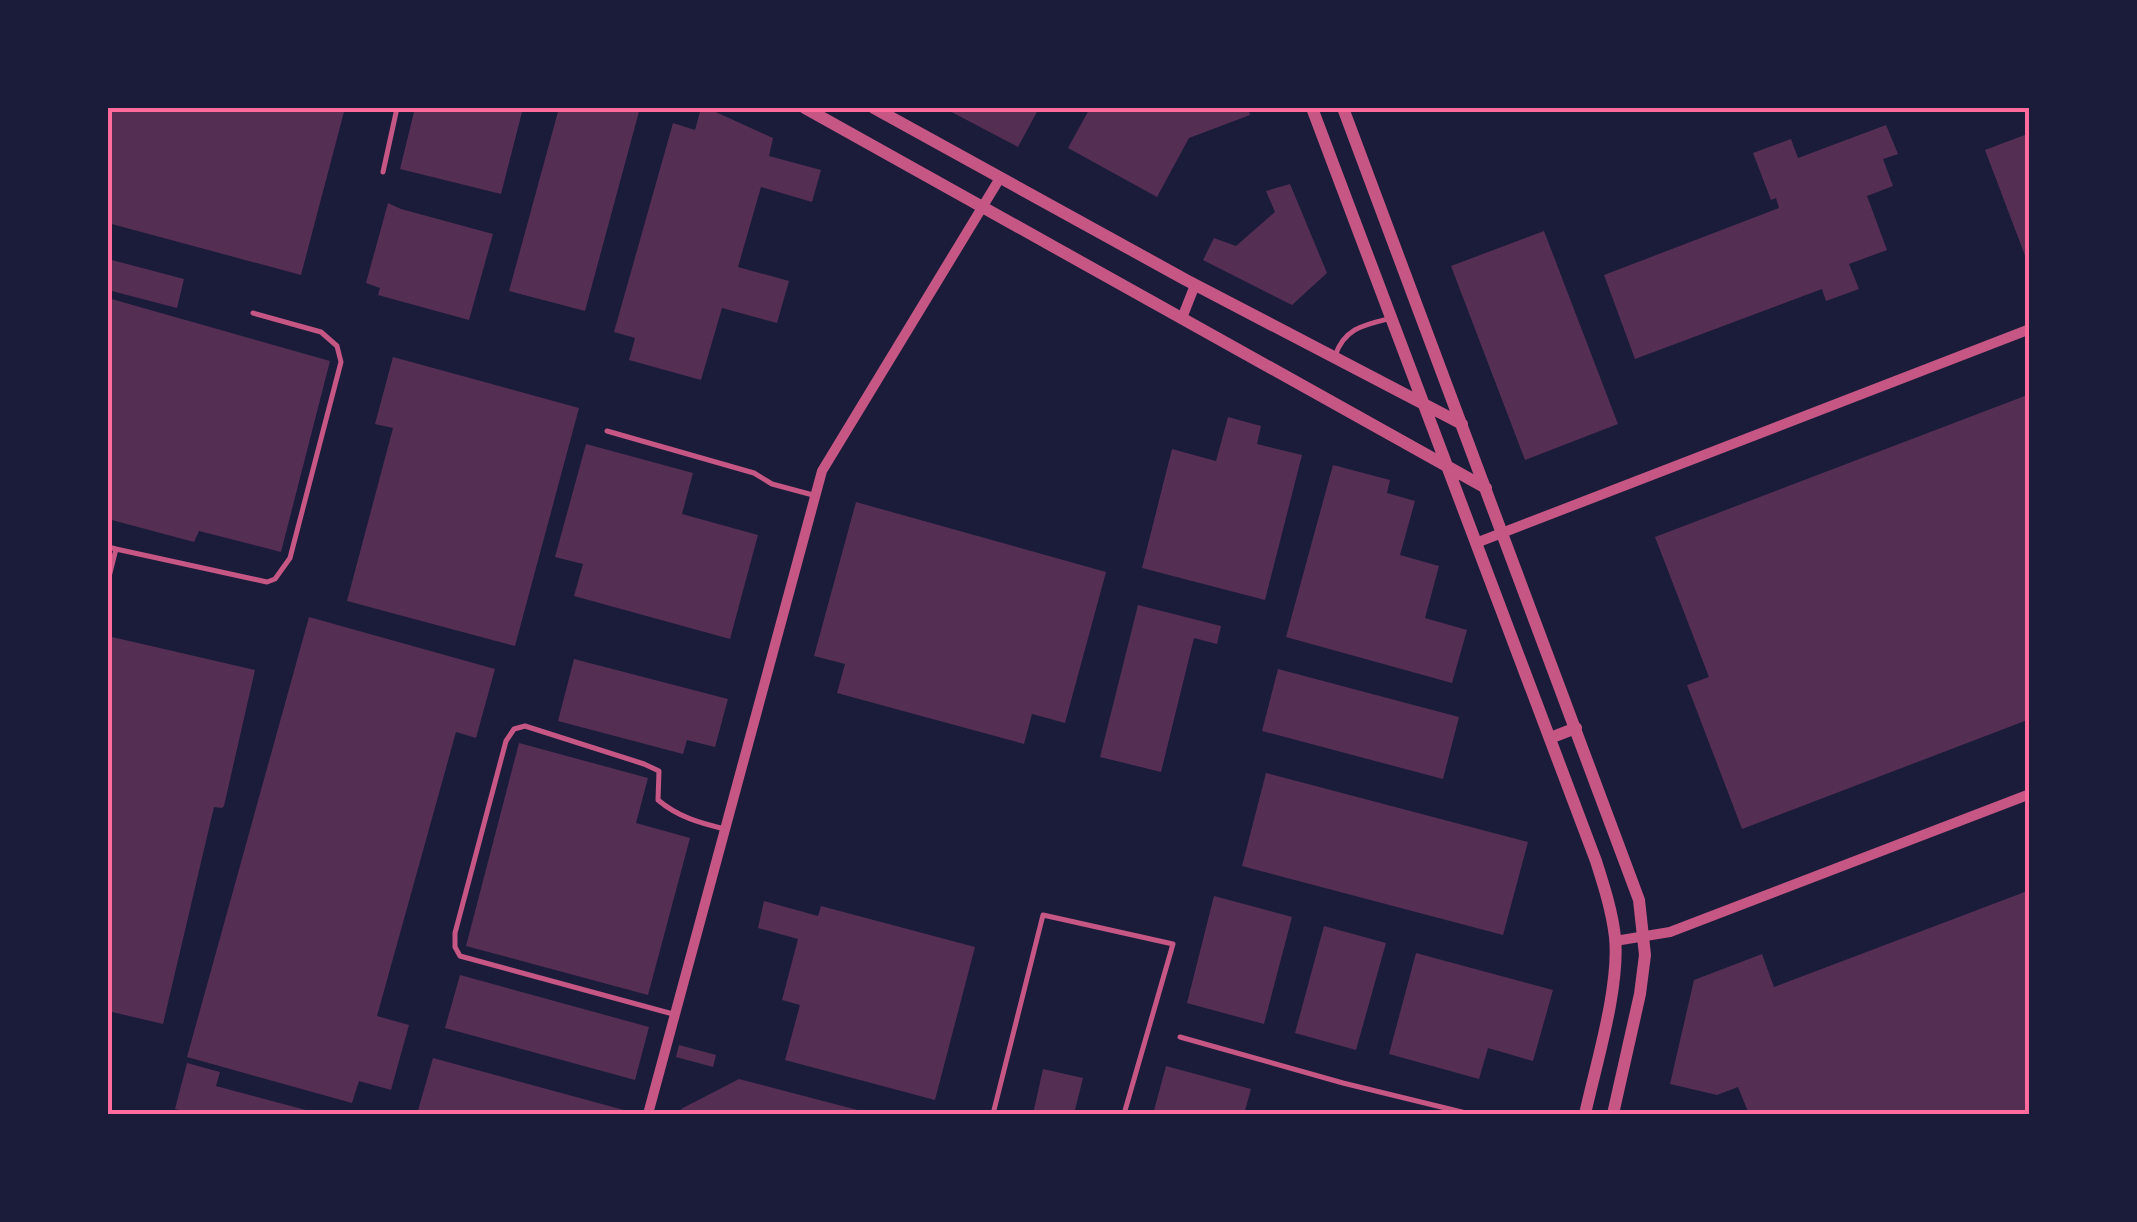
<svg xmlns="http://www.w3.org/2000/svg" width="2137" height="1222" font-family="Overpass,sans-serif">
	<rect width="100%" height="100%" fill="#1b1b3a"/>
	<path fill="#542f53" d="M108,108h237l-44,167 -193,-52z
		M415,108h108l-22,86 -101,-25z
		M559,108h81l-55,203 -76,-20z
		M701,108h6l66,30 -4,18 52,14 -9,32 -51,-15 -23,80 51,14 -12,42 -55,-15 -21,72 -72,-20 6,-22 -21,-6 59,-209 22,7z
		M944,108h95l-21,39z
		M1090,108h158l2,7 -61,23 -32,59 -89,-49z
		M1886,125l12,29 -15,5 10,27 -26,10 20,54 -38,14 10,25 -33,12 -4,-12 -187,70 -31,-84 175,-67 -3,-10 -5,2 -18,-47 38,-14 7,19z
		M2030,133v133h-1l-44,-116z
		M1290,184l37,89 -35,32 -89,-45 11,-22 22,8 39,-34 -9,-21z
		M388,203l13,6 92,25 -24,86 -91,-25 2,-7 -14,-5z
		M1544,231l74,193 -93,36 -74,-194z
		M108,259l76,20 -7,29 -69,-18z
		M108,298l222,63 -49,191 -82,-21 -5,11 -86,-23z
		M393,357l186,51 -64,238 -168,-45 46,-173 -18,-4z
		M2030,394v325l-288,110 -55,-144 22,-8 -54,-140z
		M1228,417l33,9 -4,18 45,11 -37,145 -123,-32 30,-119 44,12z
		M586,444l107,29 -11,41 76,21 -28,104 -156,-43 9,-32 -28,-7z
		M1333,465l57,15 -3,13 28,8 -15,54 39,11 -14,52 42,12 -15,53 -166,-46z
		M856,502l250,70 -41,151 -33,-9 -8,30 -187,-51 8,-29 -31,-8z
		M1138,605l83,21 -4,18 -23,-6 -33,134 -61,-15z
		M309,617l186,52 -19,69 -20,-6 -79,284 32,9 -18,65 -32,-9 -7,22 -165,-46z
		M112,637l143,33 -31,136 -2,2 -8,-1 -51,217 -55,-13v-353z
		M574,659l154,40 -13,48 -28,-7 -4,14 -125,-33z
		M1278,669l181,48 -16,62 -181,-48z
		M519,743l129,35 -12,45 54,15 -42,157 -182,-49z
		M1266,773l262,69 -25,93 -261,-69z
		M2030,890v224h-281l-11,-27 -21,8 -47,-11 24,-104 68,-26 12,33z
		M1214,896l78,21 -28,107 -77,-21z
		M764,901l54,15 3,-10 154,41 -40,153 -150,-40 15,-55 -18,-5 16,-61 -40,-11z
		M1324,926l62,17 -30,107 -61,-17z
		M1416,953l137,37 -20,71 -45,-13 -9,31 -90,-25z
		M460,975l189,52 -14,53 -190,-52z
		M679,1045l37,10 -3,12 -37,-10z
		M433,1058l202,55v1h-218z
		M187,1063l33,9 -4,14 105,28h-124l-22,-5z
		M1166,1066l85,23 -7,25h-91z
		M1043,1069l40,9 -9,36h-41z
		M739,1079l130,34 -1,1h-184l-3,-5z"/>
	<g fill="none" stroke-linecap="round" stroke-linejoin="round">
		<path stroke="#c65784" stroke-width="5" d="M383,172l14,-64
			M1335,356c9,-27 28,-31 53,-37
			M607,431l147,42 18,11 41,11
			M108,547l8,2 -8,32
			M116,549l151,33 8,-3 15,-21 51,-196 -4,-16 -16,-14 -68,-19
			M673,1014l-213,-58 -5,-9v-14l51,-192 8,-12 11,-3 119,38 15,7 -1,29c20,17 42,23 67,29
			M1180,1037l163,46 127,31
			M993,1114l50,-199 130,29 -49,170"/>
		<path stroke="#c65784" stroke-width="10" d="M1182,318l13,-33
			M1476,543l554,-214
			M1615,941l55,-9 360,-138
			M648,1114l174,-643 178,-293"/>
		<path stroke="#c65784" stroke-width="12" d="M805,108l681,380
			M874,108l312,172 276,144
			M1312,108l284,753c8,25 16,50 19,76 5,50 -19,127 -30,177
			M1343,108l296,792 6,55 -5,39 -27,120
			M1550,738l26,-10"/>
	</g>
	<rect width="2137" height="1222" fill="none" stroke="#1b1b3a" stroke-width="220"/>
	<rect x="110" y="110" width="1917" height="1002" fill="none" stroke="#ff6b9d" stroke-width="4"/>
</svg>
